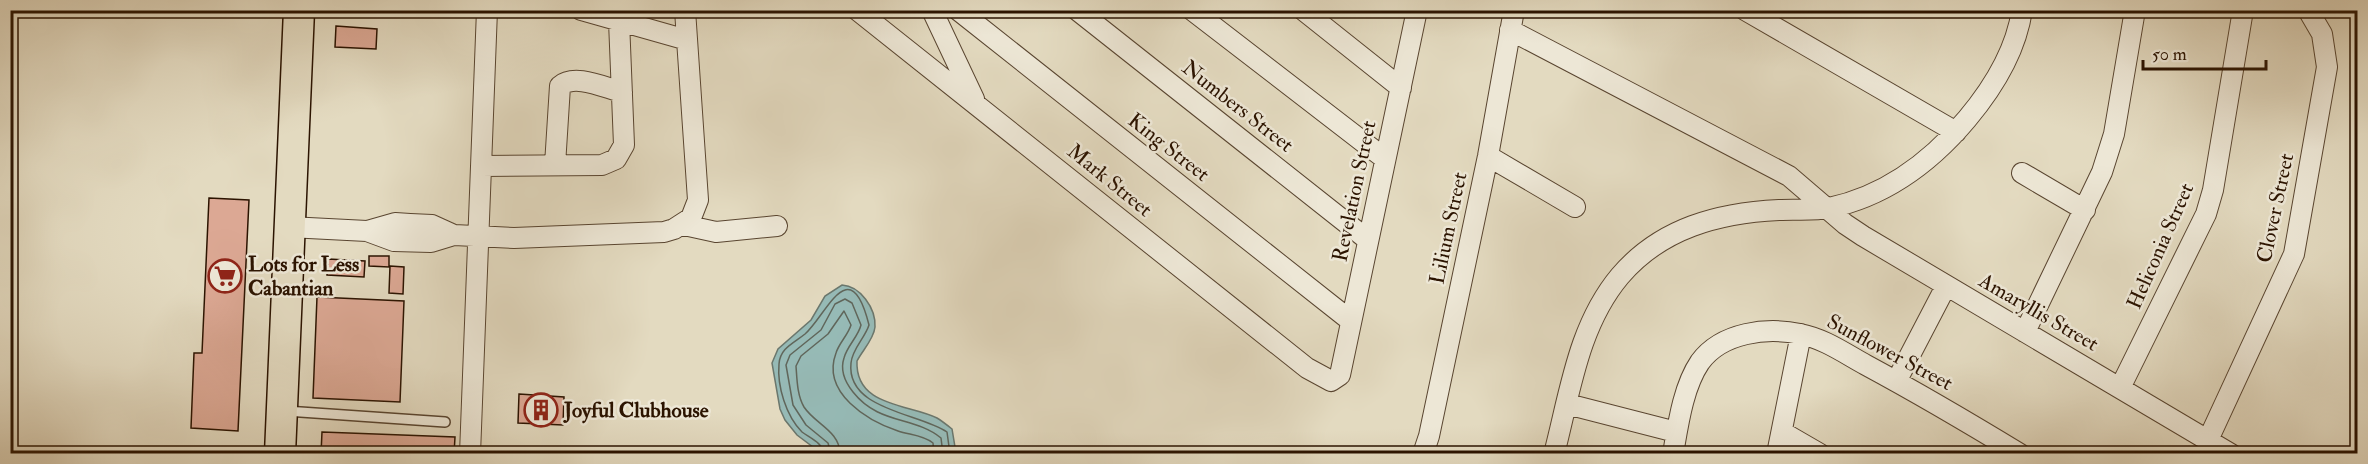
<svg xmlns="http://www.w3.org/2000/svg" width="2368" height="464" font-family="'IM FELL Double Pica',serif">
	<rect width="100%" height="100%" fill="#e3dac0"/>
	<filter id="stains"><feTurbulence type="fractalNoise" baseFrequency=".00333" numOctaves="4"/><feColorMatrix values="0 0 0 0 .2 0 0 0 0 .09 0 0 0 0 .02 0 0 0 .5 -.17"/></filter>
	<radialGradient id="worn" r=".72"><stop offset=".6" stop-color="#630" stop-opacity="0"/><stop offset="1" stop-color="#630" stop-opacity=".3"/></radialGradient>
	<path fill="#96bab6" stroke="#6b776d" stroke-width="1.5" d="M842,285c18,1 34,23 33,42 -1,12 -13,24 -18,34 -2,46 52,43 80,57 5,3 10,7 15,11l4,24h-135l-24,-18 -12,-15 -5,-11 -8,-46 6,-14 33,-29 14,-24z"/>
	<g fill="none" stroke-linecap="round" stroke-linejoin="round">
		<path stroke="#60665b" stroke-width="1.5" d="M824,454c-1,-11 -14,-16 -22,-22 -16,-16 -25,-46 -23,-68 1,-16 15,-21 26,-30 21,-18 45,-85 64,-9 -4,13 -17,24 -18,38 -5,47 68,50 96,69l3,22
			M831,454l-3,-11 -22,-18 -13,-20 -7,-40 4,-10 31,-25 14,-26 10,-5 7,4 9,22c-3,12 -14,21 -17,33 -4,12 1,24 9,34 26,33 61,24 88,46l2,16
			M840,454c0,-23 -25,-30 -36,-47 -7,-12 -7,-28 -8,-41l5,-10 27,-22 16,-23 7,14c-3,10 -12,18 -15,28 -15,40 32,68 62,78 12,4 25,4 35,12l1,11"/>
	</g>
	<path fill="#dca894" stroke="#2b1300" stroke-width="1.5" d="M336,26l41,3 -1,20 -41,-2z
		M209,198l40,2 -11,231 -47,-3 3,-75h8z
		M369,256h20v11l-20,-1z
		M328,259l37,2 -1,16 -37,-2z
		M390,266l14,1 -1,27 -14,-1z
		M317,297l87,4 -4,101 -87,-4z
		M519,394l45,3 -1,28 -45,-2z
		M322,432l133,5 -1,17h-133z"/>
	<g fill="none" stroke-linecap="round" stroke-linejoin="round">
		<defs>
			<path id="lane" d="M286,411l159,11"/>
			<path id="street" d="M581,10l106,30
				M857,10l450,358 24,13 9,-6 77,-365
				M932,10l42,89
				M958,10l393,311
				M1077,10l291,230
				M1192,10l192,148
				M1303,10l98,78
				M1745,10l211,122
				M1510,30l279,146 56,48 18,12 368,218
				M1488,156l87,51
				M555,165l5,-79c15,-13 45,2 62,6
				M481,166l121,-1 14,-6 8,-14 -5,-124
				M2022,173l63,37
				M684,225l32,7 61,-6
				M289,227l78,4 28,-8 15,1 22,1 22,10
				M367,231l27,10 37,1 23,-7 60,3 150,-6 10,-3 17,-11 7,-18 -13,-190
				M2025,332l77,-160 12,-38 21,-124
				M1897,380l49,-94
				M2120,388l86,-174 7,-24 30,-180
				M1567,404l109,28
				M1782,432l38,22
				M2208,440l86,-186 33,-187 -5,-33 -14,-24
				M470,454l17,-444
				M1423,454l6,-18 59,-280 26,-146
				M1554,454c16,-61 24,-128 66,-178 41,-48 98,-63 159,-66 16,-1 34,1 50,-2 57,-12 101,-45 138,-89 26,-31 49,-68 55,-109
				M1673,454c5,-29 10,-67 27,-92 22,-30 67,-35 100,-28 25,5 44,19 66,31 52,28 103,58 154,89
				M1777,454l24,-120"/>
			<path id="primary" d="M280,454l19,-444"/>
		</defs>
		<use href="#lane" stroke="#594530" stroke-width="12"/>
		<use href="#street" stroke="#594530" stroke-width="22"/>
		<use href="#primary" stroke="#2b1300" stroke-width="33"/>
		<use href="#lane" stroke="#ede7d6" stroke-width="9"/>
		<use href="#street" stroke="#ede7d6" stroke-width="20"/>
		<use href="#primary" stroke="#e3dac0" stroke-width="30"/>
	</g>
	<defs>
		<symbol id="supermarket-ring" viewBox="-11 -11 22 22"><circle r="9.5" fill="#ede7d6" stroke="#8f2418" stroke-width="1.5"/><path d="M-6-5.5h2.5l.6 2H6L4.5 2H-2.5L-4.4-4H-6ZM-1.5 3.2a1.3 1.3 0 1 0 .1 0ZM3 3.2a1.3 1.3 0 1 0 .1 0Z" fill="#8f2418"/></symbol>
		<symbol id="building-ring" viewBox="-11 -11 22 22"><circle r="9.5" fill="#ede7d6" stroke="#8f2418" stroke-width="1.5"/><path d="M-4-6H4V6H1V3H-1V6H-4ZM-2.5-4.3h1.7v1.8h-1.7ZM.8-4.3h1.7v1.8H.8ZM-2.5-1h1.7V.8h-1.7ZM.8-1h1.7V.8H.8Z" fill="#8f2418"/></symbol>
	</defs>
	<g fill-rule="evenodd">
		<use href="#supermarket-ring" x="206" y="257" width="38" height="38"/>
		<use href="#building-ring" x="522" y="391" width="38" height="38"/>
	</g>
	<g text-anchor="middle" stroke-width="5" stroke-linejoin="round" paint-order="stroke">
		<g font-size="21" fill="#2b1300" stroke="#ede7d6">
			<text transform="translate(1238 106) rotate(38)" y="7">Numbers Street</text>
			<text transform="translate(1169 147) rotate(38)" y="7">King Street</text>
			<text transform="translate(1110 180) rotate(39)" y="7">Mark Street</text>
			<text transform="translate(1354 191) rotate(-78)" y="7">Revelation Street</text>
			<text transform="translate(2275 208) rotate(-78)" y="7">Clover Street</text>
			<text transform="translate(1448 228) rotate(-78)" y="7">Lilium Street</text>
			<text transform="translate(2160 246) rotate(-66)" y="7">Heliconia Street</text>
			<text transform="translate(2039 312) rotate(30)" y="7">Amaryllis Street</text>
			<text transform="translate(1890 352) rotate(28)" y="7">Sunflower Street</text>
		</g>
		<g font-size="21" font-weight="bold" fill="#2b1300" stroke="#ede7d6" text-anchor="start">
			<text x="248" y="271">Lots for Less<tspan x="248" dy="24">Cabantian</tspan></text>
			<text x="564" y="417">Joyful Clubhouse</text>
		</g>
	</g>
	<rect width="2368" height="464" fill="none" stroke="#e3dac0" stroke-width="36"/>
	<rect x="12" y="12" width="2344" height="440" fill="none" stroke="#2b1300" stroke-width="3"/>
	<rect x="18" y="18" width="2332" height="428" fill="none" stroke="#2b1300" stroke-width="1.5"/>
	<path d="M2143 60v9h123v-9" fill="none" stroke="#2b1300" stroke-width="3"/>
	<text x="2152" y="60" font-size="18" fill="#2b1300" stroke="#ede7d6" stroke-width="4.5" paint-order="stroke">50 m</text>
	<rect width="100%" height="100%" filter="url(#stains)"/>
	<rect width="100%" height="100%" fill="url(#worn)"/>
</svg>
